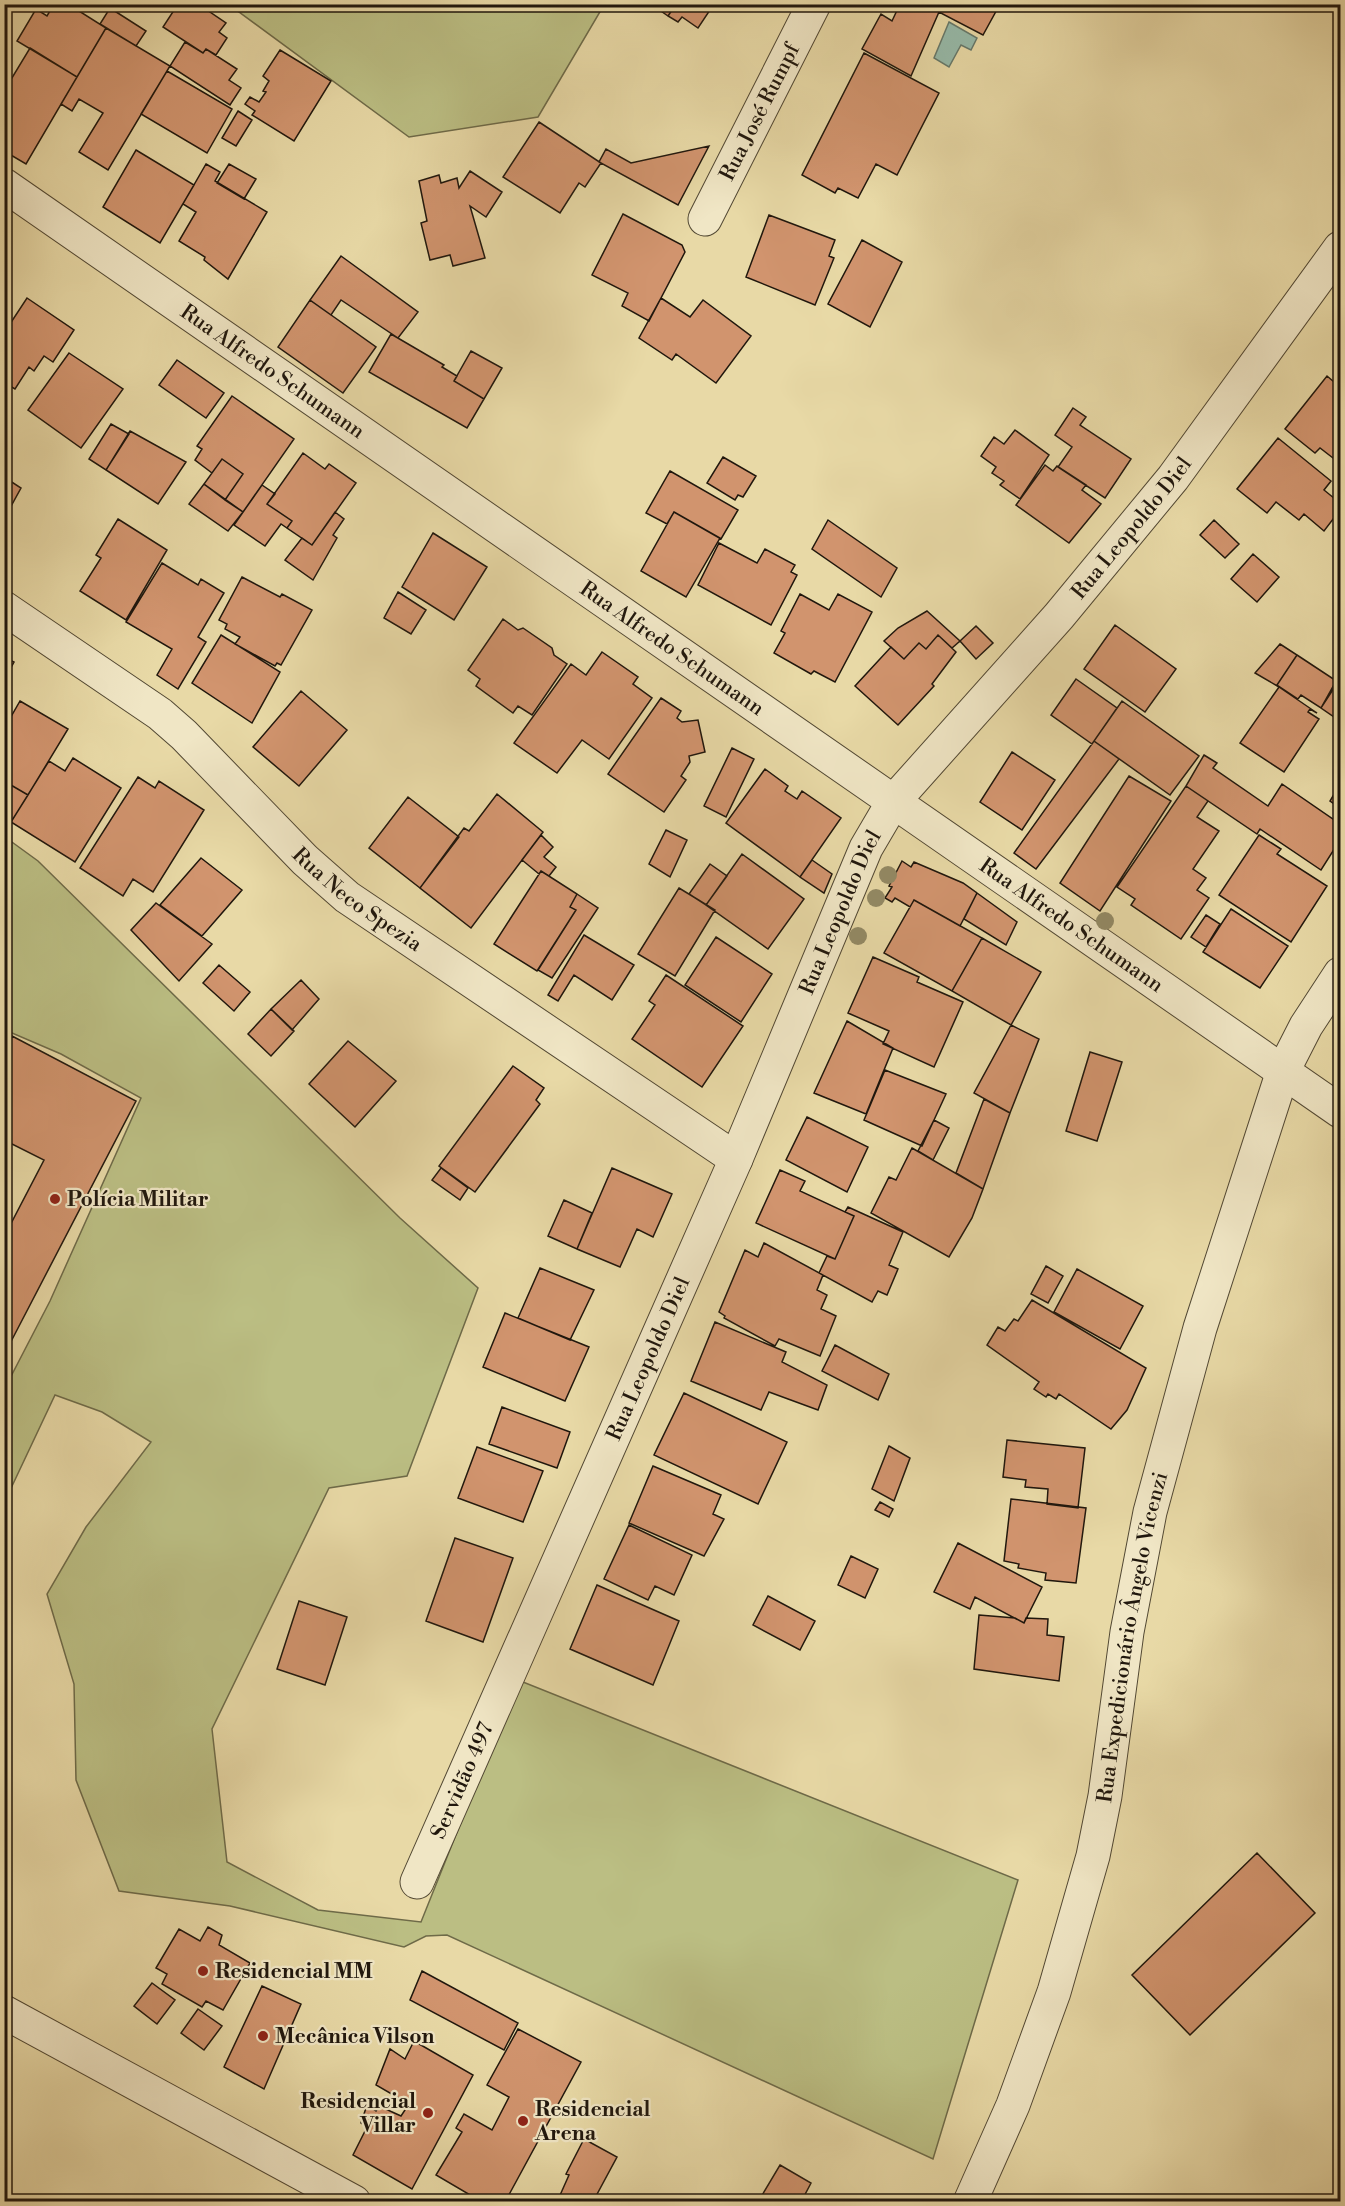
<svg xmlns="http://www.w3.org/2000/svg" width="1345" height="2206" font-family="'Libre Bodoni',serif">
	<rect width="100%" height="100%" fill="#e8d9a6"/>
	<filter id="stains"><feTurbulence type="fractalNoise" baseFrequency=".00333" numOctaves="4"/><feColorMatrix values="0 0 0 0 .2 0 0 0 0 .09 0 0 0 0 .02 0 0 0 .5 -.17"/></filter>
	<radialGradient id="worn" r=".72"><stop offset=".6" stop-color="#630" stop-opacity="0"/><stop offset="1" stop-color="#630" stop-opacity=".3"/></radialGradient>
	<path fill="#bbbe83" stroke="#6e6a48" stroke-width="1.5" d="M238,5v-1l366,1 -66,112 -129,20 -174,-128z
		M5,837l33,24 362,357 78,70 -71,188 -78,12 -117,241 15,133 91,48 103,12 97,-242 500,200 -85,279 -486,-224 -21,1 -22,11 -174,-41 -111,-15 -43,-111 -2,-96 -27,-90 39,-67 65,-85 -49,-30 -47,-17 -50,106v-113l45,-87 91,-203 -80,-44 -56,-24z"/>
	<path fill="#97baa9" stroke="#67796b" stroke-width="1.5" d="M949,22l28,16 -6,12 -10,-5 -12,22 -15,-9z"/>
	<path fill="#d1946e" stroke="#20170d" stroke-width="1.5" d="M54,4h14l38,24 -29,49 -60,-36 19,-32 11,7z
		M178,4h9l7,5 4,-5 28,19 -7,9 8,6 -11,17 -10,-6 -3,4 -40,-26z
		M651,4h25l-8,12z
		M676,4h38l-16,24 -16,-11 -4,5 -10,-6z
		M900,4h100l-17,31 -44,-23 -28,64 -49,-27 19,-35 11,7z
		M110,8l36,23 -10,15 -36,-22z
		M106,28l64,38 -62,104 -29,-18 24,-39 -24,-14 -7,12 -11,-7z
		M185,42l18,11 3,-4 31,20 -8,11 12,8 -11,17 -60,-39z
		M30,48l47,29 -51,87 -22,-13v-30l6,-9 -6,-4v-17z
		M280,50l51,31 -37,60 -42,-26 3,-4 -10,-7 5,-7 9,5 7,-10 -3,-1 6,-10 -6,-5z
		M864,53l75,40 -42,82 -21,-11 -18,34 -20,-10 -3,5 -33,-18z
		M167,71l65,38 -25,44 -66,-39z
		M238,111l14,9 -16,26 -14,-8z
		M539,122l62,41 -16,24 -6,-4 -19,30 -57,-36z
		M709,146l-31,59 -79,-43 7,-13 25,14z
		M136,150l58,35 -34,58 -57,-36z
		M206,164l14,8 -5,9 52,31 -39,67 -24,-19 1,-3 -26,-16 17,-29 -13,-8z
		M229,164l27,15 -12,20 -27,-16z
		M470,171l32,21 -16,25 -16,-11 15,52 -32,8 -3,-11 -20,5 -9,-37 6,-2 -8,-40 20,-6 2,8 16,-5 2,10z
		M623,214l59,31 3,7 -36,69 -27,-15 6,-13 -36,-18z
		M769,215l66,25 -6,16 5,2 -19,47 -69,-28z
		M862,240l40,22 -32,65 -42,-23z
		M341,256l77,56 -20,26 -57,-38 -10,15 -21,-15z
		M27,298l47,32 -21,32 -9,-6 -10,15 -5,-4 -14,22 -5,-3 -6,9v-62z
		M661,298l29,19 13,-17 48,36 -35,47 -40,-29 -4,6 -33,-22z
		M310,300l66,47 -33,46 -65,-46z
		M391,334l53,31 -2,2 15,9 -3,5 30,18 -17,29 -98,-56z
		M471,351l31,17 -18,31 -30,-18z
		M69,353l54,36 -42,59 -53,-38z
		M177,360l47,33 -18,25 -47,-33z
		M1327,376l13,11v65l-2,-2 -5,8 -13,-10 -5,5 -30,-24z
		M232,396l62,43 -51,73 -18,-12 18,-26 -21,-15 -10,14 -17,-13 7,-11 -5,-3z
		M1073,408l13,9 -6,8 51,34 -26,39 -47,-31 14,-20 -17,-12z
		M111,424l18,10 -23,36 -17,-11z
		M1015,430l34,25 -29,44 -20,-14 4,-4 -12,-8 4,-6 -15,-11 13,-19 10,7z
		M130,431l56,31 -28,42 -52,-34z
		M1278,438l53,43 -7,9 16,13v7l-16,21 -20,-17 -5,6 -23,-18 -9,11 -30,-24z
		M303,453l22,16 4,-5 27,19 -44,62 -25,-17 5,-7 -25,-17z
		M723,457l33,19 -13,21 -5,-2 -3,5 -28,-17z
		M222,459l21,15 -18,26 -21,-16z
		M1045,465l8,6 4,-5 29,19 -4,5 19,14 -32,39 -53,-38z
		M670,471l68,39 -17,29 -47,-27 -7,12 -21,-11z
		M4,477l17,11 -17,31z
		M204,484l39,28 -15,19 -39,-27z
		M262,485l13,9 -8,10 25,17 -5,7 -6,-4 -16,22 -31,-21z
		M335,512l9,7 -11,16 4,3 -24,42 -28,-20 17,-22 10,7z
		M674,512l46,26 -34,59 -45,-26z
		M118,519l49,31 -41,70 -46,-29 21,-33 -5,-3z
		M828,520l69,48 -16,29 -69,-48z
		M1214,520l25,24 -14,14 -25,-23z
		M433,533l54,34 -33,53 -52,-33z
		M719,543l38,20 8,-14 30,16 -4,7 6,3 -26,50 -73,-40z
		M1253,554l26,23 -22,25 -26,-23z
		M162,563l36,22 3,-6 23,14 -26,44 8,5 -28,47 -21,-14 15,-26 -46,-27z
		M242,577l38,20 2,-3 30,16 -31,55 -4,-2 -2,3 -40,-22 5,-7 -15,-8 2,-5 -8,-4z
		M398,592l28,18 -15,24 -27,-16z
		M800,594l29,16 9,-16 34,18 -37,70 -21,-11 -3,3 -37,-21 11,-20 -4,-2z
		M927,611l33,30 -8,7 -14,-13 -12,14 -7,-6 -15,16 -20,-18 14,-13z
		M503,619l15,11 5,-2 29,20 2,7 13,9 -35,51 -14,-9 -5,7 -37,-27 4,-7 -12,-9z
		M1115,625l61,44 -31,43 -61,-43z
		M976,626l17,17 -17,16 -16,-18z
		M221,635l59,37 -28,51 -60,-40z
		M938,635l18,17 -24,32 2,2 -36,39 -43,-39 36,-39 13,12 15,-16 7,6z
		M1280,644l17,11 -20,30 2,2 -24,-14z
		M602,652l36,25 -5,7 19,14 -43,61 -27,-19 -25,33 -43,-30 57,-79 15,11z
		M1297,655l41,27 -17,26 -20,-13 -3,4 -21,-14z
		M4,657l10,5 -10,18z
		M1340,674v47l-19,-13z
		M1076,679l41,29 -25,36 -41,-29z
		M1279,687l38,26 -7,-4 -2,3 11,7 -35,53 -44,-29z
		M301,691l46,39 -48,56 -46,-39z
		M661,698l20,13 -4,7 5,4 16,-2 7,32 -16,4 1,6 -9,14 5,4 -22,32 -56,-38z
		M20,701l48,28 -40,66 -24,-14v-52z
		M1122,701l77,55 -29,39 -76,-54z
		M1094,741l25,18 -83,110 -22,-16z
		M732,748l22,11 -28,58 -22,-11z
		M1012,752l43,28 -33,50 -42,-28z
		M1204,755l13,8 -4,5 55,38 14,-22 58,40v16l-19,30 -61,-41 -3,5 -71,-48z
		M73,758l48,30 -46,74 -64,-40 38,-61 16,10z
		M765,769l23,17 -3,5 12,8 5,-8 39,27 -41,59 -74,-54z
		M1129,776l42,25 -71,110 -40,-28z
		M138,777l17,11 4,-7 45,29 -51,82 -20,-13 -10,17 -43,-28z
		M4,781l24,14 -17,27 -7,-4z
		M1340,784v24l-10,-7z
		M1186,786l22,15 -11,16 22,14 -26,38 13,9 -9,12 12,8 -28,41 -50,-34 4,-6 -18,-12z
		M497,794l46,38 -72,96 -51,-40 44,-60 5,3z
		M408,797l51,40 -39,51 -51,-40z
		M666,830l21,10 -17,37 -21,-13z
		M541,835l12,12 -9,10 12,10 -7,9 -8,-5 -2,3 -17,-14z
		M1259,835l22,14 -4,5 50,32 -36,56 -72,-47z
		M742,854l62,45 -36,50 -62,-44z
		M201,858l41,32 -40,46 -42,-31z
		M812,860l20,14 -8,19 -24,-16z
		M902,861l9,6 3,-5 49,21 14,10 -17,33 -46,-26 -4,7 -15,-9 -3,4 -7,-4 7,-11 -3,-1z
		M710,864l17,12 -21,29 -17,-11z
		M541,871l36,23 -7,13 6,3 -39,61 -43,-27z
		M679,888l36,22 -40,66 -37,-22z
		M977,893l40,29 -11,23 -42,-26z
		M577,894l21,14 -46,70 -14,-8 38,-60 -6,-3z
		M914,900l68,38 -30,53 -68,-38z
		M156,903l56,41 -33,37 -48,-51z
		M1231,909l57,37 -28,42 -57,-36z
		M1206,915l14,9 -14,23 -15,-10z
		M584,935l50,30 -22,35 -38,-25 -16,26 -10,-6z
		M716,937l56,37 -31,48 -56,-37z
		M982,938l59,34 -30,53 -59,-34z
		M873,957l46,20 -2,5 46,20 -29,65 -51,-23 6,-13 -41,-18z
		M219,965l31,27 -16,19 -31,-28z
		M666,975l77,51 -41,61 -70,-48 23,-34 -6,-4z
		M301,980l18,19 -27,31 -21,-21z
		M271,1009l23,22 -23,25 -23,-22z
		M847,1021l46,27 -27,66 -52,-21z
		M1011,1025l28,14 -29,74 -36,-20z
		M12,1036l124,65 -132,254v-118l40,-77 -40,-20v-90z
		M348,1041l48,40 -41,46 -46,-43z
		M1090,1052l32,10 -25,79 -31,-10z
		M513,1066l31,22 -8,12 4,4 -65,88 -36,-26z
		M885,1070l61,24 -24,52 -58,-26z
		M984,1099l26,14 -27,76 -27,-16z
		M807,1117l61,30 -21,45 -61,-32z
		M934,1120l15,8 -16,32 -15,-9z
		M912,1148l71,41 -11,29 -23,39 -78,-44 18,-36 7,3z
		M441,1168l27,20 -8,12 -28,-20z
		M612,1168l60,26 -19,43 -16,-8 -17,38 -43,-18z
		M780,1170l25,11 -5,10 54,25 -19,43 -79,-36z
		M564,1200l28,13 -15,36 -29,-13z
		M848,1207l55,25 -14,33 9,4 -11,26 -9,-4 -6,11 -53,-29 8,-17 8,3 19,-43 -9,-4z
		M764,1243l59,32 -6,15 10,5 -6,14 15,7 -16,40 -41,-17 -4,7 -51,-28 1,-2 -6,-4 26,-62 13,7z
		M1046,1266l17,10 -15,27 -17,-9z
		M540,1268l54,22 -24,50 -52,-22z
		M1077,1269l66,37 -23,43 -66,-37z
		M1032,1300l114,68 -19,42 -16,19 -52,-35 -3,5 -8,-5 -2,3 -12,-8 5,-7 -52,-37 11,-18 7,4 9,-12 4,2z
		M505,1313l84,34 -24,54 -82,-34z
		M715,1322l71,30 -4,10 45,23 -9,25 -49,-18 -8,18 -70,-29z
		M835,1345l54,29 -11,26 -56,-29z
		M684,1393l103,49 -29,62 -104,-49z
		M502,1407l68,25 -13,36 -68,-24z
		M1007,1440l78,8 -7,60 -31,-4 1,-15 -23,-2 1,-7 -23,-3z
		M889,1446l21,12 -16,43 -22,-12z
		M477,1447l66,24 -20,51 -65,-24z
		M653,1466l68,29 -8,19 11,5 -20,37 -75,-33z
		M1011,1499l75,9 -10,75 -31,-3 1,-7 -28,-5 1,-4 -15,-3z
		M880,1502l13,7 -4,8 -14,-7z
		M629,1525l63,30 -18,40 -19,-9 -7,14 -44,-21z
		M455,1538l58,20 -30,84 -57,-21z
		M958,1543l84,44 -18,36 -49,-26 -5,12 -36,-17z
		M851,1556l27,13 -13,29 -27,-13z
		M597,1585l82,36 -26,64 -83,-36z
		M768,1596l47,25 -15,29 -47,-25z
		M299,1601l48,16 -22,68 -48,-16z
		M979,1615l36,3 9,5 2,-5 22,1 -1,16 17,2 -5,44 -85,-12z
		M1257,1853l58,60 -125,122 -58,-60z
		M208,1927l14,8 -3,10 31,18 -27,47 -17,-9 -4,6 -40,-23 5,-10 -11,-6 23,-39 21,12z
		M422,1971l96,52 -14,27 -94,-50z
		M152,1983l23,17 -18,24 -23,-18z
		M262,1986l39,18 -37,85 -40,-22z
		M198,2009l24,17 -18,24 -23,-17z
		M518,2029l63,33 -76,140h-23l-46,-27 26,-43 -6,-4 8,-14 28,16 17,-33 -22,-12z
		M414,2041l59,34 -61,114 -59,-34 14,-28 -6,-4 6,-18 9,6 3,-5 22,10 8,-12 -33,-19 14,-36 15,10z
		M584,2139l33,18 -22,41 7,4h-45l12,-27 -3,-1z
		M780,2165l31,18 -10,19h-43z"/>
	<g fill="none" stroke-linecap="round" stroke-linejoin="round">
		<defs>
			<g id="minor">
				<path id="s1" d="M4,185l1336,926"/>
				<path id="s2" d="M705,219l109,-215"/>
				<path id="s3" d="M4,608l156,106 24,21 121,125 42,37 389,262"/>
				<path id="s4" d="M417,1882l319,-723 130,-311 27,-46 166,-186 114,-138 167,-230"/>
				<path d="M4,2012l350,190"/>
				<path id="s5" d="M970,2202l43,-97 41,-113 39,-136 12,-60 22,-164 23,-120 50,-184 83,-257 23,-45 34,-52"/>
			</g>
		</defs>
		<use href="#minor" stroke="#524833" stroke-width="35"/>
		<use href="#minor" stroke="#f0e6c5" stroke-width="33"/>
	</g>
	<g fill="#938a65">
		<circle cx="888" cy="875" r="9"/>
		<circle cx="876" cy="898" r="9"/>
		<circle cx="1105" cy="921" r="9"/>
		<circle cx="858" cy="936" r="9"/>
	</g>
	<g fill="#8f2418" stroke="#f0e6c5" stroke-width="2">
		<circle cx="55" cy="1199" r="6"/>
		<circle cx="203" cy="1971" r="6"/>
		<circle cx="263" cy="2036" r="6"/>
		<circle cx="428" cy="2113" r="6"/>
		<circle cx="523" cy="2121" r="6"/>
	</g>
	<g text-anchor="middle" stroke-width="4.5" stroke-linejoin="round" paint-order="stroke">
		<g font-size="21" fill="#20170d" stroke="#f0e6c5">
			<text dy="7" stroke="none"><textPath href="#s2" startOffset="120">Rua José Rumpf</textPath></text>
			<text dy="7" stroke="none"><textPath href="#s1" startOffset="327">Rua Alfredo Schumann</textPath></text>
			<text dy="7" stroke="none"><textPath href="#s4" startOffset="1544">Rua Leopoldo Diel</textPath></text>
			<text dy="7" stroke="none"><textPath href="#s1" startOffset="813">Rua Alfredo Schumann</textPath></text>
			<text dy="7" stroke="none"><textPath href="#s3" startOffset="460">Rua Neco Spezia</textPath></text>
			<text dy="7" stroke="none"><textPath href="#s4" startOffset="1058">Rua Leopoldo Diel</textPath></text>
			<text dy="7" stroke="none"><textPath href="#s1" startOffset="1299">Rua Alfredo Schumann</textPath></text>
			<text dy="7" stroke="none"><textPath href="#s4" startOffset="572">Rua Leopoldo Diel</textPath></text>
			<text dy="7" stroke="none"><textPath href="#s5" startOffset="590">Rua Expedicionário Ângelo Vicenzi</textPath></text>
			<text dy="7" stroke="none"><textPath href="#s4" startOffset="111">Servidão 497</textPath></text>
		</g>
		<g font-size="21" font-weight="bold" fill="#20170d" stroke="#f0e6c5" text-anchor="start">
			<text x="67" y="1206">Polícia Militar</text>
			<text x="215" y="1978">Residencial MM</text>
			<text x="275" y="2043">Mecânica Vilson</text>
			<text x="416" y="2108" text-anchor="end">Residencial<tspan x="416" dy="24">Villar</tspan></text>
			<text x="535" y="2116">Residencial<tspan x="535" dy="24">Arena</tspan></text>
		</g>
	</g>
	<rect width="1345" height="2206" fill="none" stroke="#e8d9a6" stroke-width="24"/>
	<rect x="6" y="6" width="1333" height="2194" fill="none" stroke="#20170d" stroke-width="3"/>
	<rect x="12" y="12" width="1321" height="2182" fill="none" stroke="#20170d" stroke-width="1.5"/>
	<rect width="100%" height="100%" filter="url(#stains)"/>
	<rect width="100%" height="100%" fill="url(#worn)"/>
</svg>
